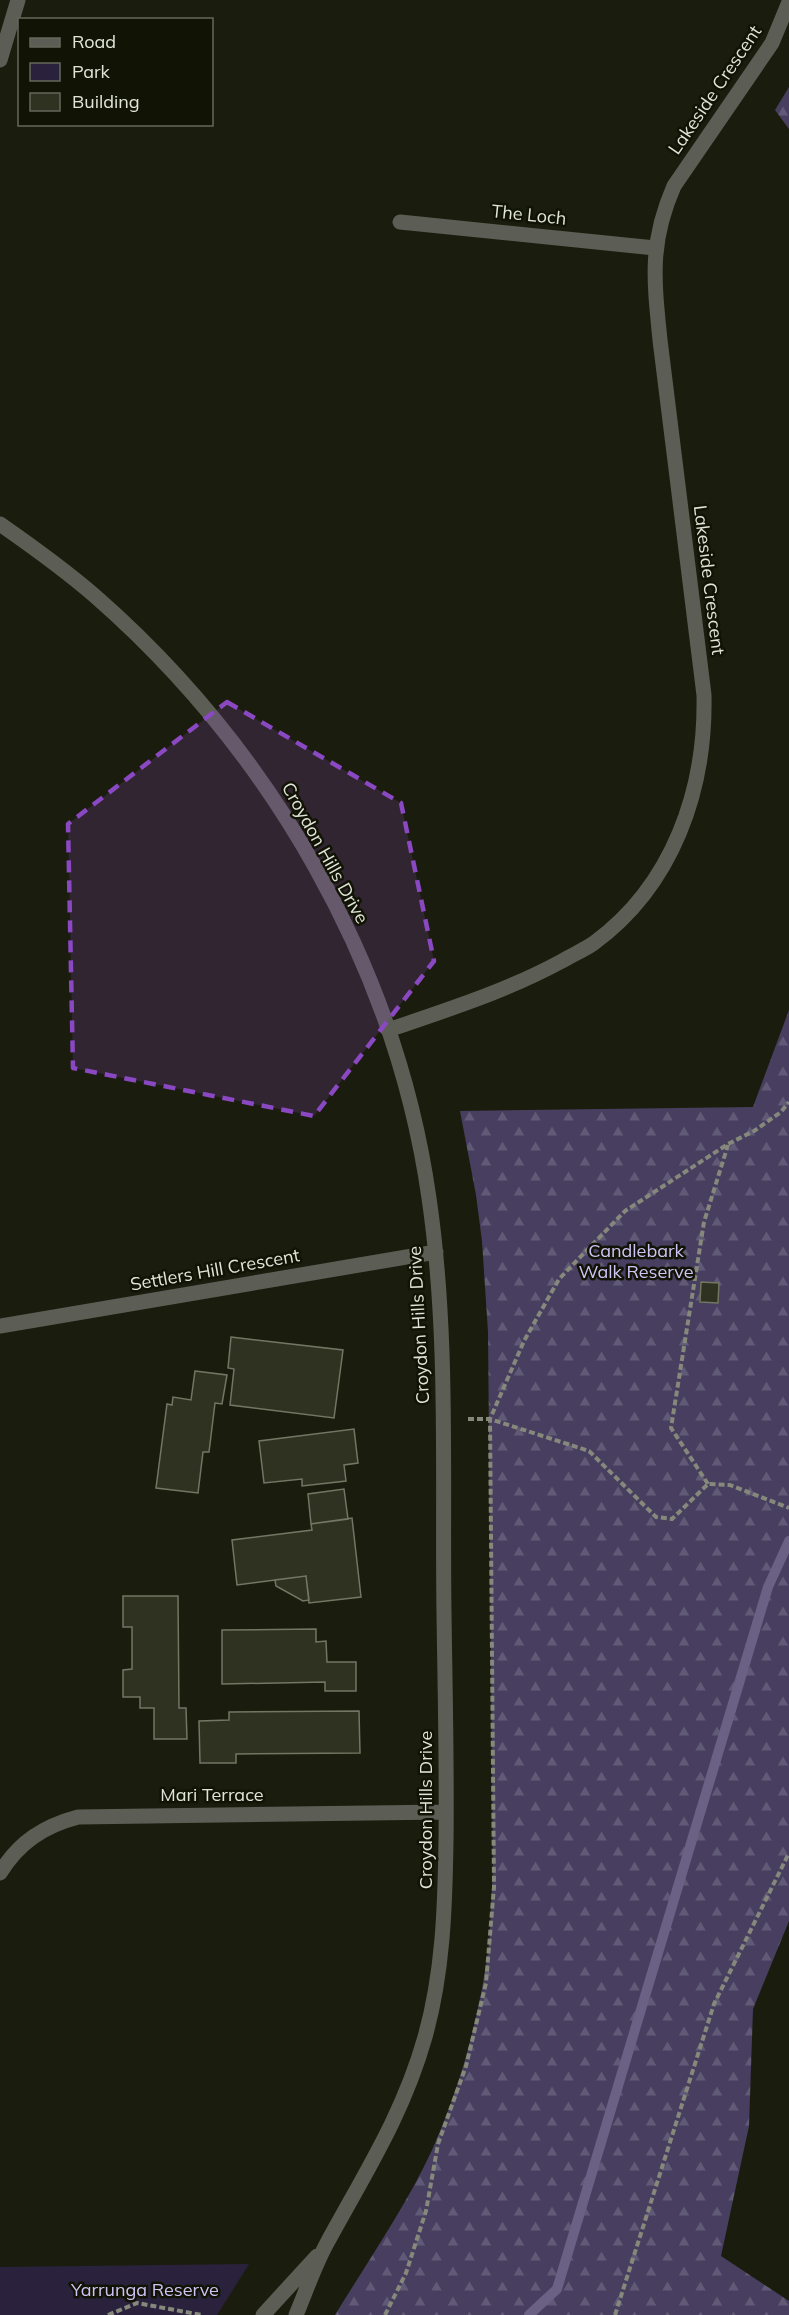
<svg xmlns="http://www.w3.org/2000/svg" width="789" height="2315" font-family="Mulish,sans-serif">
	<defs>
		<pattern id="forest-firs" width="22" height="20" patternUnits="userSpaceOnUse" patternTransform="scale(1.5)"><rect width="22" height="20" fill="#473e60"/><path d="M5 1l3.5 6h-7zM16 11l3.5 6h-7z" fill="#615a76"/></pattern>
	</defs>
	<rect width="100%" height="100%" fill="#1a1d0d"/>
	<path fill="url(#forest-firs)" d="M789,87v42l-14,-19z
		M789,1010v911l-36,88 -4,117 -28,130 68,45v14h-454c33,-54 70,-107 97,-165 29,-65 48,-135 57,-206 2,-24 2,-48 4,-73l-5,-539 -6,-91 -6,-46 -16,-84 293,-4z"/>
	<path fill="#2a223c" d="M249,2264l-32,51h-217v-48z"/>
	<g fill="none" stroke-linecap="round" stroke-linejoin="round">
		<path stroke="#6a6185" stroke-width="10" d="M529,2315l28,-26 211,-702 21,-46"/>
	</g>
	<path fill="#2f3221" stroke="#727662" stroke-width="1.5" d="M701,1282l18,1 -1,20 -18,-1z
		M231,1337l112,13 -9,68 -104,-13 4,-36 -6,-1z
		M195,1371l32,4 -5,29 -7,-1 -6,49h-6l-5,41 -42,-5 11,-84 5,1 1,-8 18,3z
		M354,1429l4,34 -14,2 2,16 -44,5v-7l-38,4 -5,-42z
		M344,1489l4,30 -37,5 -3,-30z
		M352,1518l9,79 -52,6 -3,-27 -69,9 -5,-45 80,-10 -1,-6z
		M306,1576l3,24 -6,1 -27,-15 -1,-6z
		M123,1596h55l1,112h7l1,31h-33v-31h-14v-11h-17v-27l9,-1v-42h-9z
		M316,1629v13l10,-1 1,21h29v29h-31v-9l-103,2v-54z
		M359,1711l1,42 -124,1v9h-36l-1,-42 30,-1v-8z"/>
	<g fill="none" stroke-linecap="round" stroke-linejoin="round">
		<path stroke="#85887b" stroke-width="4" stroke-dasharray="6 3" stroke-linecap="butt" d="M468,1419h22l99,32 67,66 16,2 36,-35 22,1 59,23
			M708,1484l-37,-56 33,-206 24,-77
			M108,2315l29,-12 65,12
			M385,2315l21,-42 20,-62 12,-67 28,-78 20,-83 8,-96 -4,-468 34,-78 35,-62 66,-68 103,-67 26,-13 27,-19 8,-10
			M615,2315l99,-311 75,-151"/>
		<path stroke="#5c5e55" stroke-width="15" d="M0,60l18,-60
			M400,222l255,26
			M0,524c33,23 65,46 95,72 176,154 301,370 334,602 20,137 13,277 15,415 1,76 3,152 2,228 -1,67 -3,132 -21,196 -22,78 -60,136 -98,206 -12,22 -21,48 -31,72
			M388,1030c59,-20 119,-39 174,-69 10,-6 22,-11 32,-18 79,-58 112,-153 110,-248l-44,-355c-6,-60 -11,-97 14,-154l98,-143 17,-41
			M0,1326l436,-74
			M0,1873c19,-31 44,-47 78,-56l368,-5
			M263,2315l54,-59"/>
	</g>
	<path fill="#8a48c3" fill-opacity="0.2" stroke="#8a48c3" stroke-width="4.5" stroke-dasharray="12 8" stroke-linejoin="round" d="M227,702l174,101 33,158 -120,155 -241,-48 -5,-244z"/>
	<g text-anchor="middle" stroke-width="5" stroke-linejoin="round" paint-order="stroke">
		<g font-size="18" fill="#e1e4d9" stroke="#111405">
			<text transform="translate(715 90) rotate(-56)" y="6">Lakeside Crescent</text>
			<text transform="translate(529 215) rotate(6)" y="6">The Loch</text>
			<text transform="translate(709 580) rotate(83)" y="6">Lakeside Crescent</text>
			<text transform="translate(325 853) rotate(61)" y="6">Croydon Hills Drive</text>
			<text transform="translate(215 1270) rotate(-10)" y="6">Settlers Hill Crescent</text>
			<text transform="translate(419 1325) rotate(-93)" y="6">Croydon Hills Drive</text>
			<text x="212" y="1801">Mari Terrace</text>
			<text transform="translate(426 1810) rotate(-90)" y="6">Croydon Hills Drive</text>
		</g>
		<g font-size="18" fill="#d0c4f6" stroke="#111405">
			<text x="636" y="1257">Candlebark<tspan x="636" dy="21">Walk Reserve</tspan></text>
			<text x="145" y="2296">Yarrunga Reserve</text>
		</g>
	</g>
	<rect x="18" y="18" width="195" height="108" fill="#111405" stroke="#64675a" stroke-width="1.5"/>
	<rect x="30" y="38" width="30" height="9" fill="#5c5e55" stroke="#64675a" stroke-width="1.5"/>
	<text x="72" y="48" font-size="18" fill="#e1e4d9">Road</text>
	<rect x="30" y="63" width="30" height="18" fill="#2a223c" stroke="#64675a" stroke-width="1.5"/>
	<text x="72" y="78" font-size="18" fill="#e1e4d9">Park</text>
	<rect x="30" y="93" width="30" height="18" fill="#2f3221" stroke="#64675a" stroke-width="1.5"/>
	<text x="72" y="108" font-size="18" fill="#e1e4d9">Building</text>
</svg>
